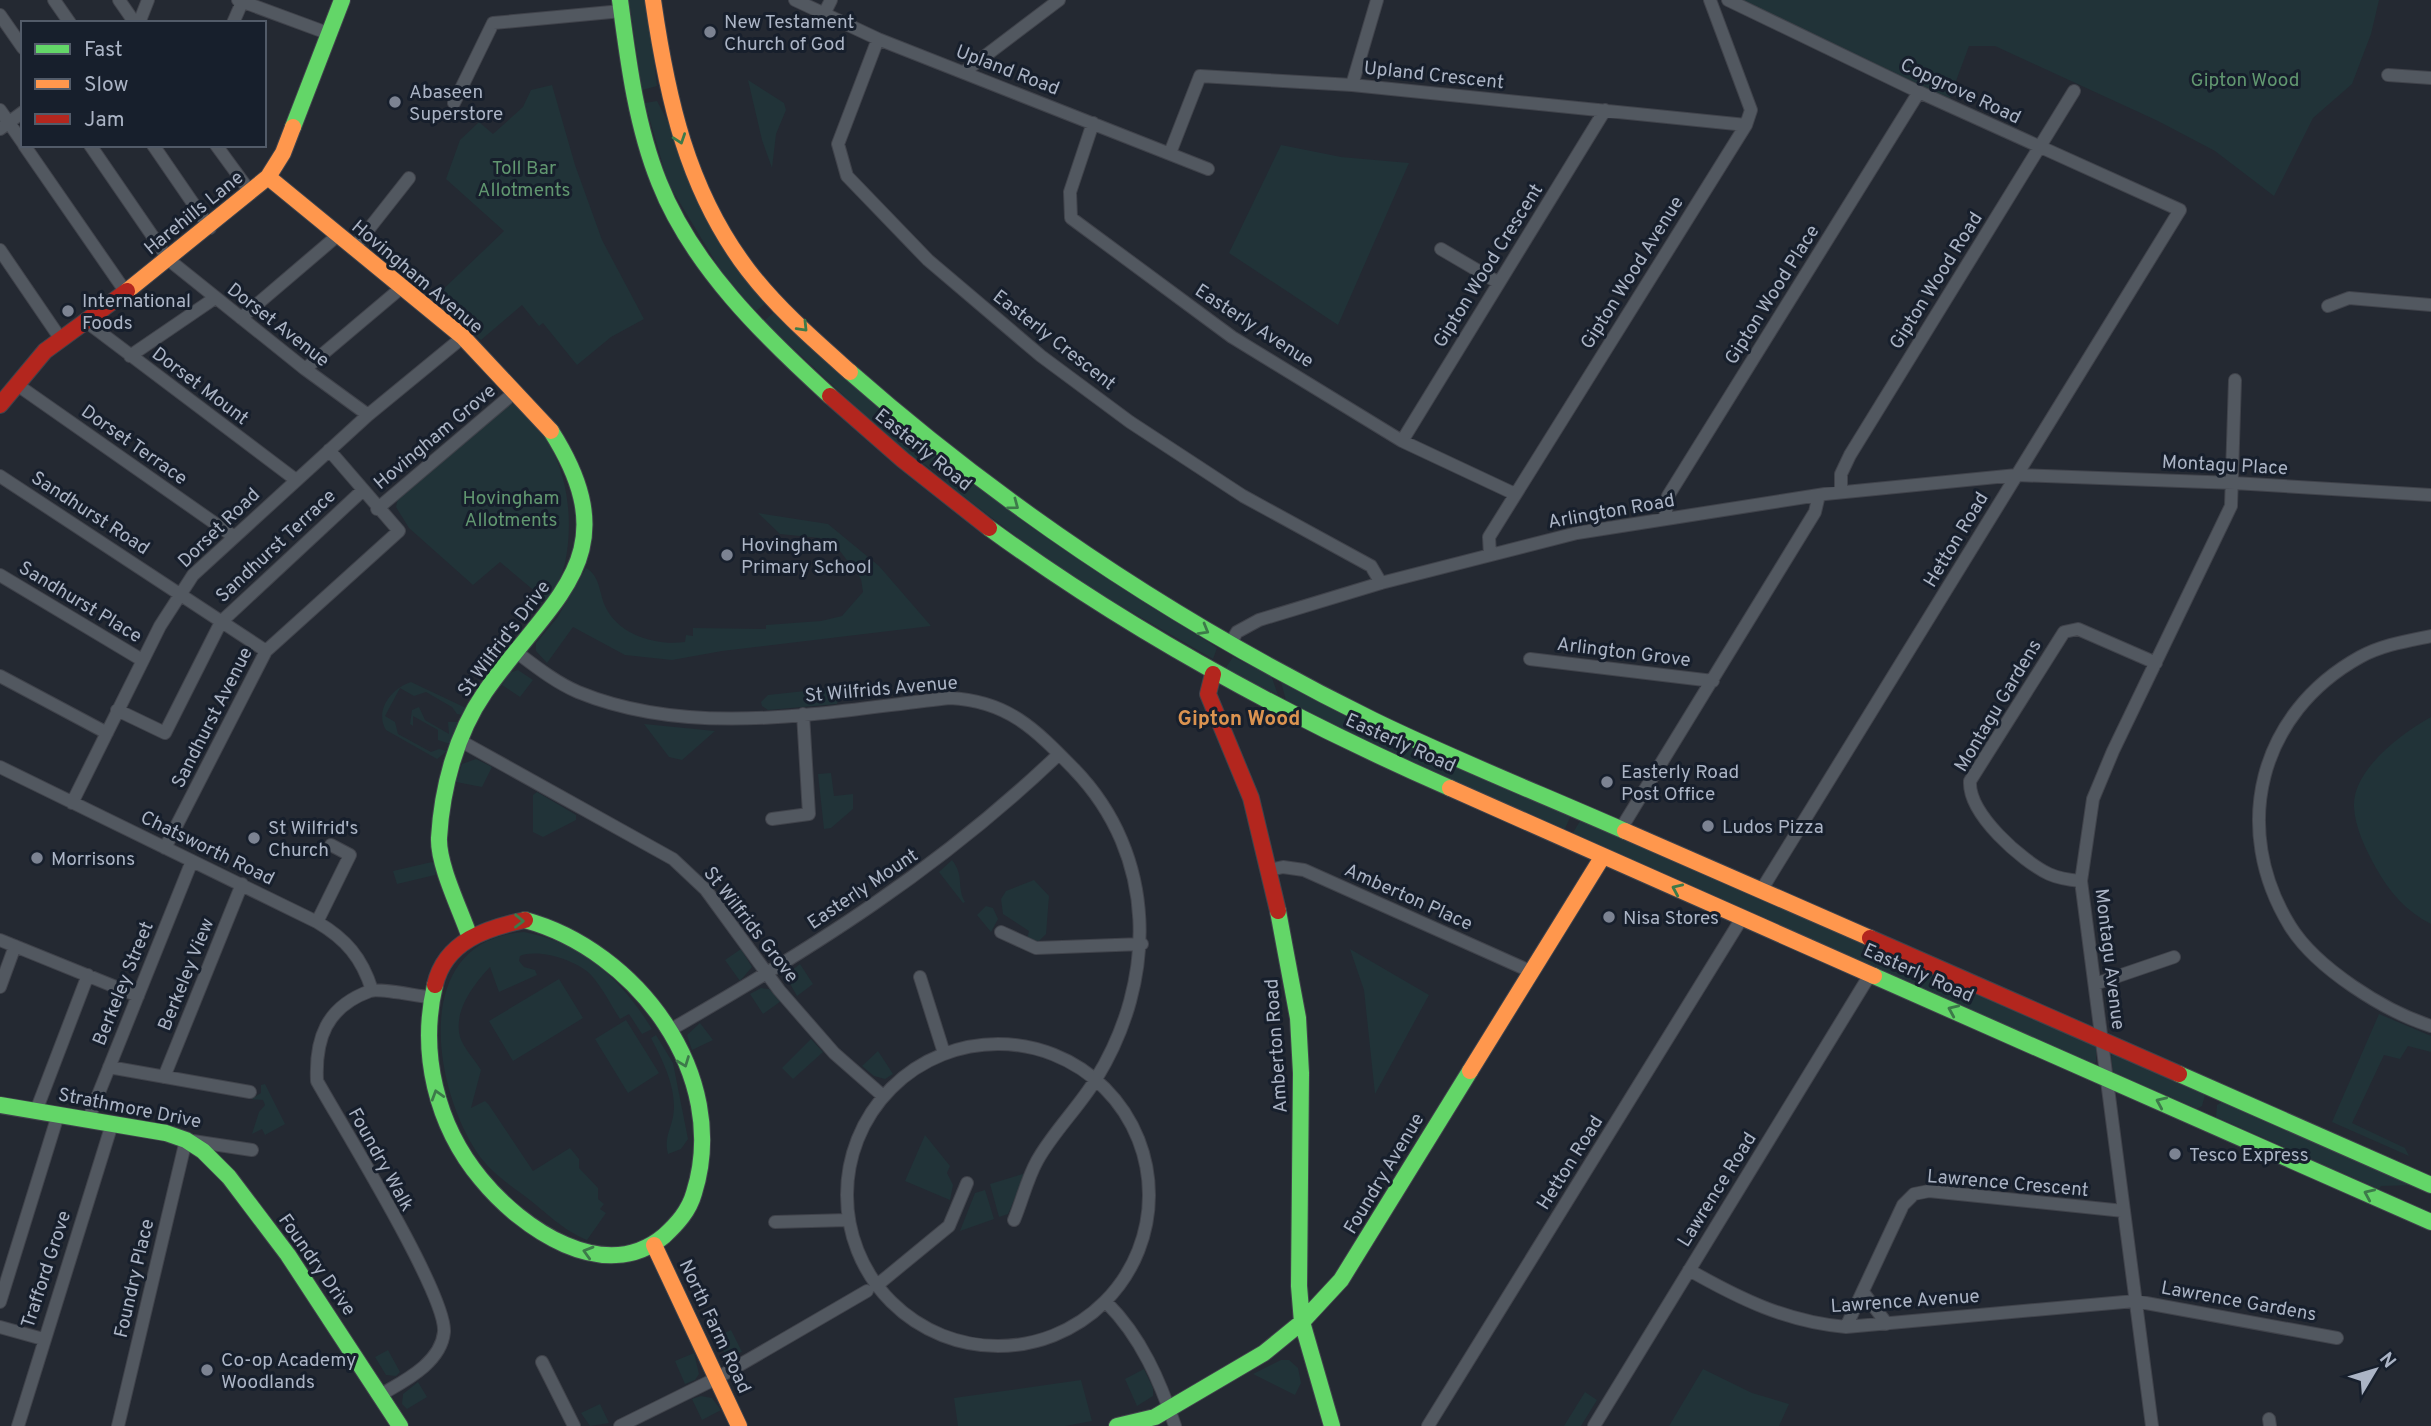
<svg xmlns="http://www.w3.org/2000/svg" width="2431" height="1426" font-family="Overpass,sans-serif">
	<rect width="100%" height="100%" fill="#242932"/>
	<path fill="#213338" d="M629,0h18l10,86 -15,4z
		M1728,0h651l-8,34 -19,50 -39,34 -39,78 -59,-45 -57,-30 -163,-75h-26l-22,59z
		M748,80l36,23 2,7 -10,24 -4,34 -10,-28z
		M552,85l23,80 27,75 42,79 -33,18 -34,28 -34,-42 -4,3 -17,-21 -41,35 -48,-41 71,-68 -58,-52 14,-39 19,-18 14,12 30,-27 8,-17z
		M657,101l108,203 -9,7 -23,-20 -65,-108 -23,-80z
		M1281,145l60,12 68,6 -71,162 -109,-72z
		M775,311l168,152 -7,9 -34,-22 -138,-129z
		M510,402c52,33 67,103 55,161 -3,13 -11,27 -16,40l-49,-41 -27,23 -64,-57 -13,-21 2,-9z
		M953,471l264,177 -4,11 -149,-86 -119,-91z
		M758,513l70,11 51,42 52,60 -209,25 -50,9 -47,-5 -52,-28 -26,36 -11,-12v-8l21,-25 29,-50c14,8 13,24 19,38 13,29 51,40 80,36l1,-7 7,1v-8l73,1v-4l55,-4 21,-5 21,-24 -2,-13 -24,-32 -17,-9 -40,-4z
		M1233,657l38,18 7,20 -53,-26z
		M518,670l15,10 -13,17 -18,-12 7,-12z
		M411,682l55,26 -3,7 -6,-1 -5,-7 -26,-15 -12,4 -14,-8 -15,28 10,6 3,12 33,18 8,-3 8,2 -10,8 -51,-29c-12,-20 6,-42 25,-48z
		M1281,682l291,131 -8,18 -277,-127z
		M833,688l7,5 -3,11 -69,6 -6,-4 -1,-4 7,-7z
		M419,707l6,13 24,14 -1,-12h12l-10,22 -12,-4v-10l-25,-14v10l-3,-2 2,-14z
		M2431,717v207c-25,-13 -41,-31 -55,-56 -10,-18 -21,-40 -22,-61 -2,-37 48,-74 77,-90z
		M644,724l71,7 -33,29 -13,-3z
		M476,759l16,8 -10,20 -26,-5 6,-18z
		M831,773l3,23 19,-2v15l-22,19 -7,1 -6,-55z
		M537,792l39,23v5l-33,17 -10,-5v-37z
		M1582,818l514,228v16l-3,2 -521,-230z
		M952,860c13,17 4,26 13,42l-2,1 -24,-31z
		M432,862l6,4 -3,9 -38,9 -4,-13z
		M1034,880l15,16 -3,38 -9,9 -10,-3 2,-9 -26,-17 -2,-15 5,-8z
		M986,906l7,2 5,11 -7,13 -14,-17z
		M524,932c59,11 97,47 128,97l-10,5 -13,-20 -9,5c-9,-14 -17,-30 -28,-43 -13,-15 -53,-28 -72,-20l-1,5 5,6 11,3 2,5 -38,17 -9,-25c-16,17 -37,44 -30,70 4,12 15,23 21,33l-10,38 14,-7 4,4 44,66 37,-23 9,11v9l19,20v11l6,5 -4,5 6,4 -19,27c-26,-11 -40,-27 -61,-43 -20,-15 -36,-25 -50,-46 -44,-68 -65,-211 48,-219z
		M741,949l11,18 -12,14 -15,-21z
		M1350,949l79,46 -54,99 -11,-104z
		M800,964l13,20 -16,12 -8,-14 2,-11z
		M559,979l24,39 -70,43 -24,-40z
		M761,988l8,1 12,12 -18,13 -13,-20z
		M2379,1014l52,22v16l-23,-6 -8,13 -16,-4 -32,68 53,25 4,8 -77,-34z
		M626,1020l33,53 -31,20 -33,-54z
		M700,1023l13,17 -21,10 -5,-15z
		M656,1035l17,28 15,76 -7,10 -13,5c-4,-15 2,-23 5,-37 5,-27 -10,-56 -22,-79z
		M811,1039l12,13 -30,27 -11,-11z
		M878,1051l15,23 -8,5 -11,-3 -12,-10z
		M2114,1054l91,41 -3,11 -5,3 -84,-37 -2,-16z
		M265,1084l20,40 -20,11 -3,-6 -10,5 7,-22 6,-7 -2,-5 -12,-1 10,-6v-8z
		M2222,1102l192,83 -33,1 -2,3 -163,-72 1,-12z
		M925,1135l25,31 -3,7 6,12 -3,15 -45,-19z
		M1026,1173l-18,41 -9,3 -9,-33z
		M985,1190l9,29 -34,12 15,-38z
		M731,1330l11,22 -12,3 -6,-3 -9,-15z
		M388,1350l12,22 -4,4 -10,-1 -11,-18z
		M694,1353l5,21 -4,6 -10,4 -10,-23z
		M1281,1360h8l9,8 3,15 -6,12 -42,-21z
		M1144,1369l9,19v8l-16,10 -12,-27z
		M1703,1369l49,24 37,11 -10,22h-110z
		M1081,1380l11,41 -27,5h-107l-4,-28z
		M418,1382l9,15 -20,12 -5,-5 1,-10z
		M1585,1392l12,8 -16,26h-17z
		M701,1396l11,2 9,12 -19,10 -10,-21z
		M600,1404l9,19 -19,3 -9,-13z"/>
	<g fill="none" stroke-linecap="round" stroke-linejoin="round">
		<defs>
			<path id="street" d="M54,0l16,23
				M119,0l16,23
				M238,0l92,34
				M795,0l83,39 330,130
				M1728,0l191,92 261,118 -418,679
				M824,14l7,-14
				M0,15l23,33
				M139,23l9,-23
				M233,23l10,-23
				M878,39l-40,105 9,32 81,84 113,96 89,66 113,74 128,70 10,17
				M964,72l95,-72
				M2388,75l43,3
				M1352,85l25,-85
				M454,103l39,-80 129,-12
				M0,110l23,33
				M1093,123l-23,69 1,26 161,119 170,104 113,53
				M0,129l23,-17
				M24,145l101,146
				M90,145l79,115 136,109 63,46
				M153,145l57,83
				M216,145l35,48
				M1170,153l30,-77 152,9 394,40
				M353,249l56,-71
				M1441,249l58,34
				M0,250l60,88
				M2328,306l21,-8 82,7
				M241,318l96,-82
				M84,320l212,160
				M130,356l85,-58
				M305,369l96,-81
				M16,384l217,152
				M1402,441l203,-331
				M0,476l266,175
				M1841,492v-18l9,-19 224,-364
				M377,509l138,-117
				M1665,519l3,-23 251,-404
				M1490,555l-1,-18 257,-412 5,-15 -41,-110
				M0,575l142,85
				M2431,636c-24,5 -49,9 -71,21 -101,56 -130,171 -70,269 26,42 94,85 141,100
				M1230,644l7,-12 22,-12 122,-37 196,-50 248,-39 192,-19 217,8 197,12
				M515,651c20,15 40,31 63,41 117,48 251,19 372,6 58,3 85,31 124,71 84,87 83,211 22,310 -17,28 -43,53 -59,82 -10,18 -15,40 -23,59
				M1530,659l183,22
				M0,676l107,57
				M117,710l48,23 56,-111 142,-132
				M459,740l214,119 33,31 73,100 55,63 49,43
				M0,767l317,155c29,17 45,36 55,68
				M72,803l88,-177 33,-51 175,-160 95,-78
				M772,819l37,-5 -6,-100
				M1622,827l193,-315 4,-17
				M165,848l101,-197 133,-120 -70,-81
				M1270,870l13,-3 21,3 226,101
				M2081,881c-11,-1 -21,-2 -32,-7 -27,-13 -81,-60 -79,-93l94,-149 14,-3 78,34
				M317,922l33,-67 -19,-10
				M1001,932l35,16 106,-4
				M0,940l138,56
				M920,977l24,76
				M2095,984l79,-27
				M0,987l15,-41
				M670,1030c143,-82 269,-161 389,-276
				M847 1195a151 151 0 1 1 302 0a151 151 0 1 1-302 0Z
				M109,1067l141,25
				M164,1077l78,-193
				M36,1111l52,-136
				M88,1120l104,-259
				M775,1222l73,-2
				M1689,1270c51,29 98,52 157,57l289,-26 202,37
				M876,1286l73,-60 18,-43
				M1863,1292l24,32
				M0,1302l58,-187
				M1107,1303c34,34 53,78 68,123
				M0,1327l43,12
				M1846,1327l57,-122 11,-11 15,-3 195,20
				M542,1362l32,64
				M382,1394c22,-13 59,-31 62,-62 3,-37 -103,-208 -127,-251 -2,-42 9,-74 53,-90 9,-3 47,5 59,6
				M2269,1419l1,7
				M18,1426l94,-302
				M118,1426l68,-286 66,10
				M620,1426l99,-49 148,-86
				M1428,1426l314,-508
				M1594,1426l277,-453
				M2152,1426l-71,-545 12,-82 20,-48 118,-245 4,-126"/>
			<path id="fast" d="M620,0c8,60 16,125 39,182 33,84 105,154 171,214
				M293,127l49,-127
				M850,372c158,139 334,255 523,348 82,40 168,74 252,111
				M989,528c144,105 299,189 461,260
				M1278,911l20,107 3,55 -2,213 3,36 30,104
				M469,935c-9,-26 -31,-70 -30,-97 3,-50 17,-104 46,-146 66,-95 146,-135 66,-261
				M1874,976l557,246
				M435,985c-16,67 1,140 46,194 40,49 123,107 183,57 13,-12 25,-25 30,-43 37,-118 -58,-243 -169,-273
				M2179,1074l252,111
				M0,1105l166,28 20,7 17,11 26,26 59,78 112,171
				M1117,1426l38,-9 109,-64 38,-31 39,-42 129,-209"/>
			<path id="slow" d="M653,0c14,97 34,190 95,270 29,38 66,70 102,102
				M268,177l195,160 88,94
				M127,291l141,-114 15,-24 10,-26
				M1450,788l424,188
				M1625,831l245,107
				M1470,1071l133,-215
				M654,1245l85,181"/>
			<path id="jam" d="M830,396l73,64 86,68
				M0,405l45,-54 82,-60
				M1213,674l-5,20 43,104 27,113
				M1870,938l309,136
				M435,985c10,-44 52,-57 90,-65"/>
		</defs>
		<use href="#street" stroke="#40434b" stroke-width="14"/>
		<use href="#fast" stroke="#40434b" stroke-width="18"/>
		<use href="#slow" stroke="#40434b" stroke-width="18"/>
		<use href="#jam" stroke="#40434b" stroke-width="18"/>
		<use href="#street" stroke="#525860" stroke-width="12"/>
		<use href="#fast" stroke="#63d668" stroke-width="16"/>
		<use href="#slow" stroke="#ff974d" stroke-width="16"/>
		<use href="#jam" stroke="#b3261e" stroke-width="16"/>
	</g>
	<defs><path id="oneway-chevron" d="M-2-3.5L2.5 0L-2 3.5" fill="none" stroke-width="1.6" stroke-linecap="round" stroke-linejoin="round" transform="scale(1.75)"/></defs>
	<g stroke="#3d7a4a">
		<use href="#oneway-chevron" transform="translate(680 139) rotate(71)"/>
		<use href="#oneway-chevron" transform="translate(803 327) rotate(46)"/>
		<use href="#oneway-chevron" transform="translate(1014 505) rotate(37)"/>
		<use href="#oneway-chevron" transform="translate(1204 630) rotate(30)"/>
		<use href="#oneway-chevron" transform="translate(1677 889) rotate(-156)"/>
		<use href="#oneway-chevron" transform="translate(519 921) rotate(1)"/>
		<use href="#oneway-chevron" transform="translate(1953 1010) rotate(-156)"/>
		<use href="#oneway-chevron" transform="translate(684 1062) rotate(69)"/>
		<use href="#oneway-chevron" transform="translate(437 1095) rotate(-107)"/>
		<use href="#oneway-chevron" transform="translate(2161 1102) rotate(-156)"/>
		<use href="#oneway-chevron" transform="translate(2369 1194) rotate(-156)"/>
		<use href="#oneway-chevron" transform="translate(588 1252) rotate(-164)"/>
	</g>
	<g fill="#7c8392" stroke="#171f2c" stroke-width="2.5">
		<circle cx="710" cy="32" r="7"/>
		<circle cx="395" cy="102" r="7"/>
		<circle cx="68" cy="311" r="7"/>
		<circle cx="727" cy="555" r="7"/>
		<circle cx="1607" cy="782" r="7"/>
		<circle cx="1708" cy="826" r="7"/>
		<circle cx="254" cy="838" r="7"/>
		<circle cx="37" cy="858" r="7"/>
		<circle cx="1609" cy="917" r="7"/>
		<circle cx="2175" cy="1154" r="7"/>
		<circle cx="207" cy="1370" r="7"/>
	</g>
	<g text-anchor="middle" stroke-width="6" stroke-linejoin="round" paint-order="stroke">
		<g font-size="19" fill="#abb4c5" stroke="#171f2c" text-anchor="start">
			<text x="724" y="28">New Testament<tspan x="724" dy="22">Church of God</tspan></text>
			<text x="409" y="98">Abaseen<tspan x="409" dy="22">Superstore</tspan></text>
			<text x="82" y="307">International<tspan x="82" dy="22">Foods</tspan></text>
			<text x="741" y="551">Hovingham<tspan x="741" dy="22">Primary School</tspan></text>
			<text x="1621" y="778">Easterly Road<tspan x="1621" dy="22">Post Office</tspan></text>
			<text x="1722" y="833">Ludos Pizza</text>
			<text x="268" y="834">St Wilfrid's<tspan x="268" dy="22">Church</tspan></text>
			<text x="51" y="865">Morrisons</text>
			<text x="1623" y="924">Nisa Stores</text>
			<text x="2189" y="1161">Tesco Express</text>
			<text x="221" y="1366">Co-op Academy<tspan x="221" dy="22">Woodlands</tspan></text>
		</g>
		<g font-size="19" fill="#abb4c5" stroke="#171f2c">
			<text transform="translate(1008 69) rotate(21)" y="7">Upland Road</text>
			<text transform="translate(1434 74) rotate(6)" y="7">Upland Crescent</text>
			<text transform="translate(1961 90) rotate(25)" y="7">Copgrove Road</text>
			<text transform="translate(193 212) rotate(-39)" y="7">Harehills Lane</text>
			<text transform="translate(1487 265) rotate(-58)" y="7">Gipton Wood Crescent</text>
			<text transform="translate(1631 272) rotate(-58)" y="7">Gipton Wood Avenue</text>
			<text transform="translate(418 276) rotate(40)" y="7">Hovingham Avenue</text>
			<text transform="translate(1935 280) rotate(-58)" y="7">Gipton Wood Road</text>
			<text transform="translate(1771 294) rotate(-58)" y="7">Gipton Wood Place</text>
			<text transform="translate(279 324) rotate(38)" y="7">Dorset Avenue</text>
			<text transform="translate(1255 325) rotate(33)" y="7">Easterly Avenue</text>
			<text transform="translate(1055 339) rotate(38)" y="7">Easterly Crescent</text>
			<text transform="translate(201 385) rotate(37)" y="7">Dorset Mount</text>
			<text transform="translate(434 436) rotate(-40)" y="7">Hovingham Grove</text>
			<text transform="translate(135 444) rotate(35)" y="7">Dorset Terrace</text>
			<text transform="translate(924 449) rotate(39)" y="7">Easterly Road</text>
			<text transform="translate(2225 464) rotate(3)" y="7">Montagu Place</text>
			<text transform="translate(1611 510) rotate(-10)" y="7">Arlington Road</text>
			<text transform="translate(91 512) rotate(33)" y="7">Sandhurst Road</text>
			<text transform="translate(218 527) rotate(-44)" y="7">Dorset Road</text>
			<text transform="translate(1955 539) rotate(-59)" y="7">Hetton Road</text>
			<text transform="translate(275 545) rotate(-43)" y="7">Sandhurst Terrace</text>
			<text transform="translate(81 601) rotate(31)" y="7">Sandhurst Place</text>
			<text transform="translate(503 638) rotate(-53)" y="7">St Wilfrid's Drive</text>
			<text transform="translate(1624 651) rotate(7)" y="7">Arlington Grove</text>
			<text transform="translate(881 688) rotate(-5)" y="7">St Wilfrids Avenue</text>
			<text transform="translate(1997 705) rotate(-59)" y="7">Montagu Gardens</text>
			<text transform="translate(211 717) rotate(-63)" y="7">Sandhurst Avenue</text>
			<text transform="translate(1401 742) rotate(24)" y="7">Easterly Road</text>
			<text transform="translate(208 847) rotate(26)" y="7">Chatsworth Road</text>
			<text transform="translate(862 888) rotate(-34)" y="7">Easterly Mount</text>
			<text transform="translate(1409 896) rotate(24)" y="7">Amberton Place</text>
			<text transform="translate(752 924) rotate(52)" y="7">St Wilfrids Grove</text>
			<text transform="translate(2111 959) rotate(83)" y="7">Montagu Avenue</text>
			<text transform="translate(1919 972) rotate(24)" y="7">Easterly Road</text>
			<text transform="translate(185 974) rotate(-68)" y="7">Berkeley View</text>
			<text transform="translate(122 983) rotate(-68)" y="7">Berkeley Street</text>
			<text transform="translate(1275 1046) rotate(-94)" y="7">Amberton Road</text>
			<text transform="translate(130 1107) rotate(11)" y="7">Strathmore Drive</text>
			<text transform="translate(382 1159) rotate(61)" y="7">Foundry Walk</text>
			<text transform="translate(1569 1162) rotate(-58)" y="7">Hetton Road</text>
			<text transform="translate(1383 1173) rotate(-59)" y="7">Foundry Avenue</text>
			<text transform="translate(2008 1182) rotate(5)" y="7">Lawrence Crescent</text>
			<text transform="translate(1716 1189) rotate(-58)" y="7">Lawrence Road</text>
			<text transform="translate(318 1264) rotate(55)" y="7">Foundry Drive</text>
			<text transform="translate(45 1269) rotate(-72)" y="7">Trafford Grove</text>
			<text transform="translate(133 1278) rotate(-77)" y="7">Foundry Place</text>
			<text transform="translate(1905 1300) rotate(-4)" y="7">Lawrence Avenue</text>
			<text transform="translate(2239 1300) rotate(10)" y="7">Lawrence Gardens</text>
			<text transform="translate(716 1326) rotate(65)" y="7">North Farm Road</text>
		</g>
		<g font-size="19" fill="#619770" stroke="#171f2c">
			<text x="2245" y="86">Gipton Wood</text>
			<text x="524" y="174">Toll Bar<tspan x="524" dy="22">Allotments</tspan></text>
			<text x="511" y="504">Hovingham<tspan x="511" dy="22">Allotments</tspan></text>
		</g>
		<g font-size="21" font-weight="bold" fill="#db9350" stroke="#171f2c">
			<text x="1239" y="725">Gipton Wood</text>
		</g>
	</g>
	<rect x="21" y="21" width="245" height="126" fill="#171f2c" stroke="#525b69" stroke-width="2"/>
	<rect x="35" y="44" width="35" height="10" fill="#63d668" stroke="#525b69" stroke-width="2"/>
	<text x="84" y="56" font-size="21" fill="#abb4c5">Fast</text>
	<rect x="35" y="79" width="35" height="10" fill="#ff974d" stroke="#525b69" stroke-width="2"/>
	<text x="84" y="91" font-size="21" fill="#abb4c5">Slow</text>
	<rect x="35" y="114" width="35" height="10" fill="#b3261e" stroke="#525b69" stroke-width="2"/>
	<text x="84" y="126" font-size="21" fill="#abb4c5">Jam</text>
	<g transform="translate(2375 1370) rotate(52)" stroke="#171f2c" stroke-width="5" paint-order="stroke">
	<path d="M0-5L12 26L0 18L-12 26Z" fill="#abb4c5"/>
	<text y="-10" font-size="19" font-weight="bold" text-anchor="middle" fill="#abb4c5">N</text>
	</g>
</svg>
